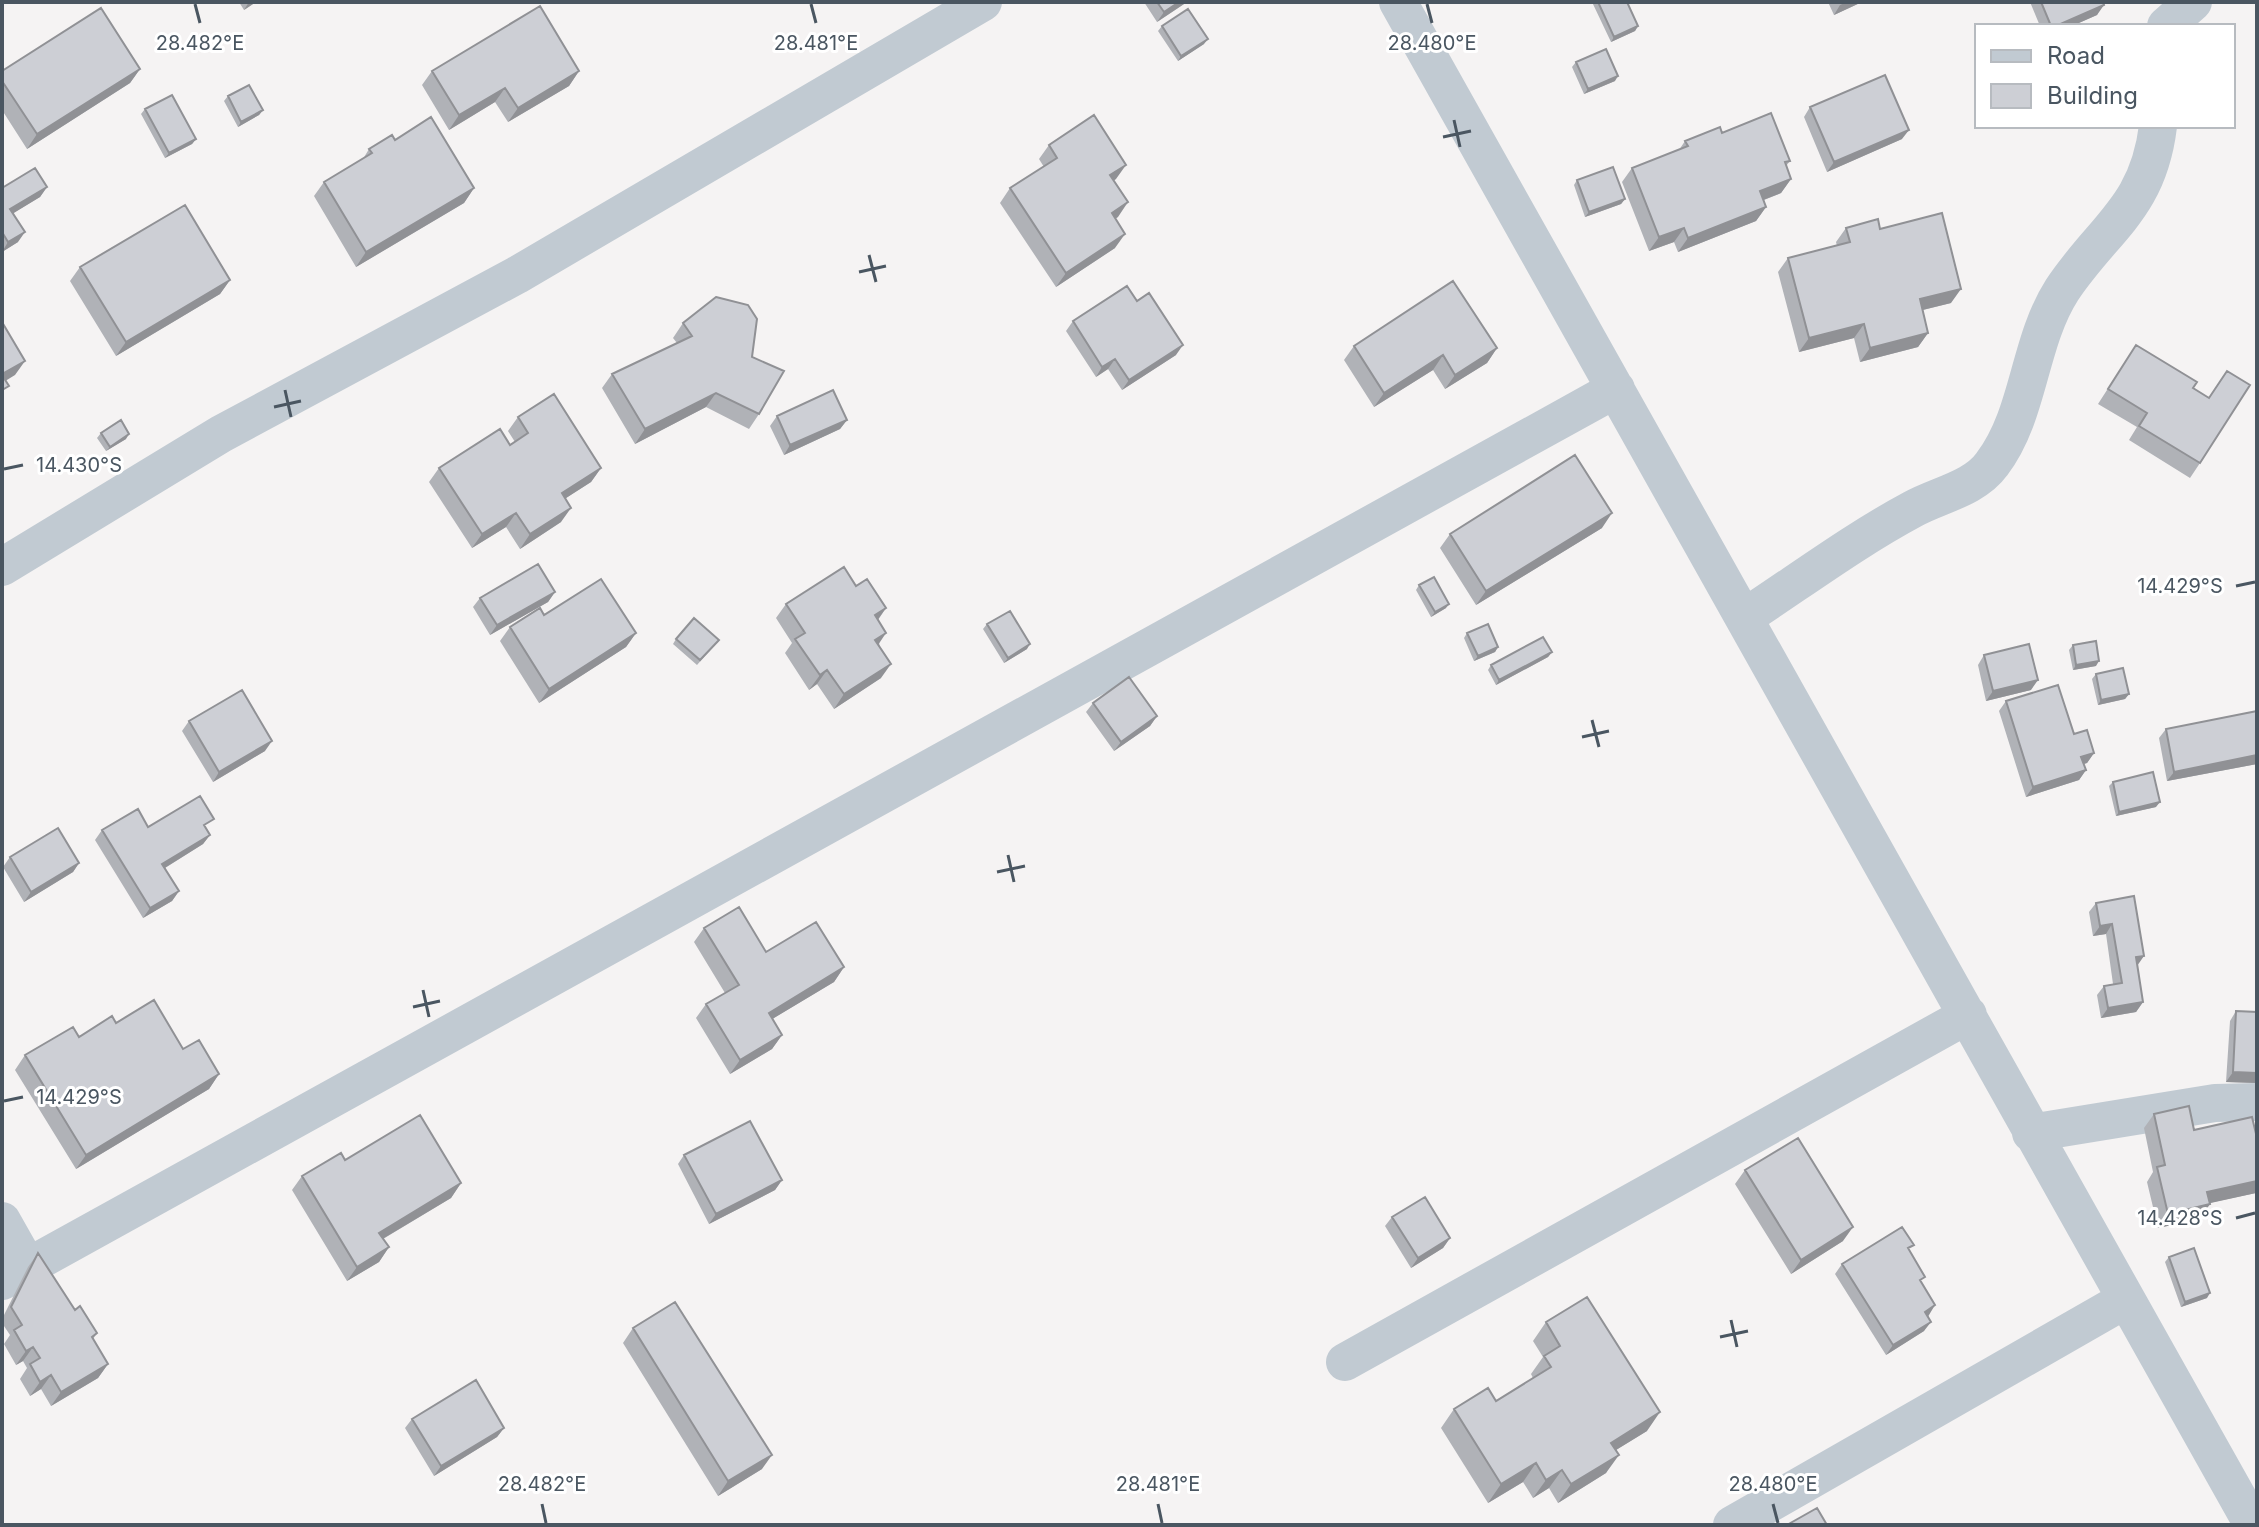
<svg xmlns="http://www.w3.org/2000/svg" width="2259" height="1527" font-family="Inter,sans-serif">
	<rect width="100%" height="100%" fill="#f5f3f3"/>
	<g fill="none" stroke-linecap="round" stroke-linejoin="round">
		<path stroke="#c1cad2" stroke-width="38" d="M1398,2l855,1523
			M2166,26l27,-24
			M2,567l219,-133 296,-159 466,-273
			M1745,617c55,-36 110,-77 168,-108 25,-14 61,-20 79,-45 38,-50 36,-121 70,-174 41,-62 86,-81 96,-164
			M2031,1133l184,-30 42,-1
			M2,1221l26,46
			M2,1281l1614,-892
			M1345,1362l623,-347
			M1732,1525l393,-225"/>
	</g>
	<path fill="#b0b2b7" d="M239,2h17l-12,8z
		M1144,2h43l-30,20z
		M1592,2h35l11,24 -3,5 -24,11z
		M1828,2h34l-28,13z
		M2030,2h73l-6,13 -25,11h-32z
		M1162,26l42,18 -26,17 -20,-30z
		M1576,62l39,19 -31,13 -12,-27z
		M140,69l-10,14 -103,66 -25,-39v-39z
		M432,71h147l-10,15 -61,36 -13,-20 -46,28 -27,-45z
		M228,96l35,14 -4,5 -21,12 -14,-26z
		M1810,107l92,32 -75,33 -23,-55z
		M145,109l51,30 -4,5 -27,14 -24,-44z
		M1722,133l68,28 -4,5 5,13 -10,14 -17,7 2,7 -10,14 -78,31 -4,-10 -25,9 -27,-69 10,-14 47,-18 6,-9z
		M1049,145l67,34 -2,1 4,37 -3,1v30l-59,39 -56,-84 10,-15 34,-21 -5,-8z
		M369,149l105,39 -10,15 -108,64 -42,-71 10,-14 39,-23z
		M1577,180l48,19 -4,5 -36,13 -11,-32z
		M47,187l-7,10 -27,16 5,29 -16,10v-64z
		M1846,228l34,1 71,74 -28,7 5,23 -10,14 -58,15 -6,-24 -55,14 -21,-80 10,-14 49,-12 -1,-4z
		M80,267l150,13 -10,14 -104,62 -46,-75z
		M1073,321l103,34 -54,35 -14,-21 -12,8 -30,-46z
		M683,323l69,34 7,57 -10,15 -43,-22 -71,37 -33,-56 10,-14 65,-31 -4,-5z
		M2136,345l57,43 16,10 18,-27 -27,92 -10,15 -61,-38 8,-13 -39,-23z
		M1354,346l143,2 -10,15 -42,26 -12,-19 -59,37 -30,-47z
		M777,416l70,4 -7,9 -56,26 -14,-29z
		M518,417l83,51 -10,14 -25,16 -5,24 -41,27 -14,-22 -34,21 -43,-66 10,-14 71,-23 5,-3 -7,-11z
		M101,433l25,6 -20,12 -9,-13z
		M1602,528l-126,77 -36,-57 10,-14z
		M1419,585l27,23 -15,9 -15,-27z
		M856,586l30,22 -8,12 3,58 -47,31 -17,-25 -8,6 -24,-37 7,-10 -16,-25 10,-14z
		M555,592l-7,10 -58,33 -17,-28 7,-9z
		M544,615l92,18 -10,14 -87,56 -39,-62 10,-14z
		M987,624l40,25 -23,14 -21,-34z
		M1467,633l31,14 -3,5 -21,9 -10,-23z
		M676,639l43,1 -22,25 -24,-21z
		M2073,645l23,21 -23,4 -4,-20z
		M1552,652l-4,5 -52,28 -8,-15 3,-5z
		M1984,655l47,35 -45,11 -8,-36z
		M2096,674l33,20 -4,5 -27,6 -6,-26z
		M2006,701l68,33 20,19 -7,10 -4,1 3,6 -7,10 -53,17 -27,-86z
		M1093,703l64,13 -7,10 -36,25 -28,-39z
		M2257,711v53l-90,17 -8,-43 7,-9z
		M189,721l76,30 -52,31 -31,-51z
		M2113,782l43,25 -40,9 -7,-30z
		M148,827l59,2 3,6 -7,9 -38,24 14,23 -7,10 -29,17 -48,-78 7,-10z
		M10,857l69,6 -6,9 -49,30 -21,-35z
		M2134,896l3,69 6,37 -7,10 -35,6 -4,-23 7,-9 9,-2 -7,-50 -13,2 -4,-24 7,-9z
		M704,928l62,24 78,15 -10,15 -62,37 10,16 -10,14 -42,25 -34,-56 10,-14 19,-11 -31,-51z
		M2236,1011l21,1v71l-31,-1 4,-61z
		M116,1023l67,26 36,25 -10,15 -133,80 -61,-99 10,-15z
		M2154,1114l40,16 62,63 -47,10 -9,16 -42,9 -11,-46 6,-10 -9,-44z
		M684,1155l98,25 -7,10 -66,34 -31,-60z
		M345,1160l116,23 -10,15 -68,41 6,8 -10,15 -32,19 -55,-91 10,-14z
		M1745,1170l98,71 -52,33 -56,-90z
		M1392,1217l58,21 -7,10 -32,20 -26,-42z
		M1909,1251l12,32 8,32 -5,16 -38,24 -51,-81 7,-10z
		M38,1253l37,57 22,23 -4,6 15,25 -10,14 -47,28 -10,-17 -11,7 -10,-17 7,-11 -4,-7 -7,4 -12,-21 6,-9 -8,-12v-4l26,-52z
		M2169,1257l38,41 -26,9 -16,-45z
		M1546,1322l101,109 -31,19 -10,23 -48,30 -9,-15 -16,10 -10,-16 -35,21 -47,-75 13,-19 42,-8 37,-23 -2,-4 12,-17 -10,-16z
		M633,1328l129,141 -44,27 -95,-153z
		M412,1419l92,9 -7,9 -63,39 -29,-48z"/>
	<path fill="#909195" d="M249,2h7l-12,8z
		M1179,2h8l-30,20 7,-10z
		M1847,2h15l-28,13 6,-10z
		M2104,5l-7,10 -25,11h-16z
		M1638,26l-3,5 -24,11 3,-5z
		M1208,39l-4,5 -26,17 3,-5z
		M140,69l-10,14 -103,66 10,-15z
		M579,71l-10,15 -61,36 10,-14z
		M1618,76l-3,5 -31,13 4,-5z
		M505,88l-10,14 -46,28 10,-15z
		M263,110l-4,5 -21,12 3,-5z
		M1909,130l-7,9 -75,33 7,-10z
		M196,139l-4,5 -27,14 4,-5z
		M1126,165l-10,14 -16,10 10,-14z
		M1791,179l-10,14 -31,12 10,-14z
		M47,187l-7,10 -36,22 6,-10z
		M474,188l-10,15 -108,64 10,-15z
		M1625,199l-4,5 -36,13 4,-5z
		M1128,202l-10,15 -16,10 10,-14z
		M1766,207l-10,14 -78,31 10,-14z
		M1684,228l-10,14 -25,9 10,-14z
		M25,232l-7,10 -16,10 6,-10z
		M1125,234l-10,14 -59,39 10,-14z
		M230,280l-10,14 -104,62 10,-14z
		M1961,289l-10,14 -41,10 10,-14z
		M1864,324l-10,14 -55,14 10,-14z
		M1928,333l-10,14 -58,15 10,-14z
		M1183,345l-7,10 -54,35 7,-10z
		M1497,348l-10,15 -42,26 10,-14z
		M1443,355l-10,15 -59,37 10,-14z
		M1115,359l-7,10 -12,8 6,-10z
		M25,361l-10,14 -13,8v-9z
		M716,393l-10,14 -71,37 10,-15z
		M847,420l-7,9 -56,26 6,-10z
		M129,434l-3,5 -20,12 4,-4z
		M601,468l-10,14 -39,25 10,-14z
		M571,508l-10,14 -41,27 10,-15z
		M516,513l-10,14 -34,21 10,-14z
		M1612,513l-10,15 -126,77 10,-14z
		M555,592l-7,10 -58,33 7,-10z
		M1449,604l-3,4 -15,9 4,-5z
		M886,608l-10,14 -1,-7z
		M636,633l-10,14 -87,56 10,-14z
		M886,633l-10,15 -1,-8z
		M1030,644l-3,5 -23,14 4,-5z
		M1498,647l-3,5 -21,9 4,-5z
		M1552,652l-4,5 -52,28 3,-5z
		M2099,661l-3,5 -23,4 3,-5z
		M891,664l-10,14 -47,31 10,-15z
		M827,670l-10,14 -8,6 11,-15z
		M2038,680l-7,10 -45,11 7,-10z
		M2129,694l-4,5 -27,6 3,-5z
		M1157,716l-7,10 -36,25 7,-9z
		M272,741l-7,10 -52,31 6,-10z
		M2094,753l-7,10 -13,4 7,-10z
		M2257,755v9l-90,17 7,-9z
		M2086,770l-7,10 -53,17 7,-10z
		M2160,802l-4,5 -40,9 3,-4z
		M210,835l-7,9 -48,30 7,-10z
		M79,863l-6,9 -49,30 7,-10z
		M179,891l-7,10 -29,17 7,-10z
		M2112,924l-6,10 -13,2 7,-10z
		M2144,956l-7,10 -1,-9z
		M844,967l-10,15 -75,45 10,-14z
		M2143,1002l-7,10 -35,6 7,-10z
		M782,1035l-10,14 -42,25 10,-14z
		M2233,1072l24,1v10l-31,-1z
		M219,1074l-10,15 -133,80 10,-14z
		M782,1180l-7,10 -66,34 7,-10z
		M2257,1181l-1,12 -59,13 10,-14z
		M461,1183l-10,15 -82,49 10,-14z
		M2210,1204l-10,15 -42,9 10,-14z
		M1853,1227l-10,14 -52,33 10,-14z
		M1450,1238l-7,10 -32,20 7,-10z
		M389,1247l-10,15 -32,19 10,-14z
		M2210,1293l-3,5 -26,9 4,-5z
		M1935,1305l-6,10 -11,6 7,-9z
		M1931,1322l-7,9 -38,24 7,-10z
		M33,1347l-10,14 -7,4 10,-14z
		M108,1364l-10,14 -47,28 10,-14z
		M51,1375l-10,14 -11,7 10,-14z
		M1660,1412l-13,19 -49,30 13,-18z
		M504,1428l-7,9 -63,39 7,-10z
		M772,1455l-10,14 -44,27 10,-15z
		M1619,1455l-13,18 -48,30 13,-19z
		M1536,1463l-13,19 -35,21 13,-19z
		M1562,1470l-13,18 -16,10 13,-18z"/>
	<path fill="#cdcfd5" stroke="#909195" stroke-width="2" d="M1157,2h22l-15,10z
		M1598,2h29l11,24 -24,11z
		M2041,2h62l1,3 -48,21h-5z
		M540,6l39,65 -61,37 -13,-20 -46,27 -27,-44z
		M101,8l39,61 -103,65 -35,-53v-10z
		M1188,9l20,30 -27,17 -19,-30z
		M1606,49l12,27 -30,13 -12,-27z
		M1885,75l24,55 -75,32 -24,-55z
		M249,85l14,25 -22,12 -13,-26z
		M172,95l24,44 -27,14 -24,-44z
		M1771,113l19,48 -5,1 6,17 -31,12 6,16 -78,31 -4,-10 -25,9 -27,-69 56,-22 -3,-5 35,-14 2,6z
		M1094,115l32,50 -16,10 18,27 -16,11 13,21 -59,39 -56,-85 47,-30 -8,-13z
		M431,117l43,71 -108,64 -42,-70 48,-29 -3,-4 23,-14 3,5z
		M1613,167l12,32 -36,13 -12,-32z
		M35,168l12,19 -37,22 15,23 -17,10 -6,-10v-44z
		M185,205l45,75 -104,62 -46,-75z
		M1942,213l19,76 -41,10 8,34 -58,15 -6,-24 -55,14 -21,-80 62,-16 -4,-14 32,-9 2,10z
		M1453,281l44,67 -42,27 -12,-20 -59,38 -30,-47z
		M1127,286l10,15 12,-8 34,52 -54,35 -14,-21 -13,8 -29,-46z
		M716,297l32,8 9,14 -5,38 32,14 -25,43 -43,-21 -71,36 -33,-55 80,-38 -9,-13z
		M2,322l23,39 -23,13z
		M2136,345l61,37 -4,6 16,10 18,-27 23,14 -50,78 -61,-37 8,-13 -39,-24z
		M2,375l7,11 -7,4z
		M833,390l14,30 -57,25 -13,-29z
		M554,394l47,74 -39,25 9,15 -41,26 -14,-21 -34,21 -43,-66 61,-39 10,16 18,-12 -10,-16z
		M121,420l8,14 -19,13 -9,-14z
		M1575,455l37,58 -126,78 -36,-57z
		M538,564l17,28 -58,33 -17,-27z
		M844,567l12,19 11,-7 19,29 -11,7 11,18 -11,7 16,24 -47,30 -17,-24 -7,5 -25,-36 10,-6 -19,-29z
		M1434,577l15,27 -14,8 -16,-27z
		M601,579l35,54 -87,56 -39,-62 30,-19 4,7z
		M1010,611l20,33 -22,14 -21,-34z
		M694,618l25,22 -19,20 -24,-21z
		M1488,624l10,23 -20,9 -11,-23z
		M1543,637l9,15 -53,28 -8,-15z
		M2096,641l3,20 -23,4 -3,-20z
		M2029,644l9,36 -45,11 -9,-36z
		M2123,668l6,26 -28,6 -5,-26z
		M1129,677l28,39 -36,26 -28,-39z
		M2058,685l16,49 13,-4 7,23 -13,4 5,13 -53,17 -27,-86z
		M242,690l30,51 -53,31 -30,-51z
		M2257,711v44l-83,17 -8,-43z
		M2153,772l7,30 -41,10 -6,-30z
		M200,796l14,23 -10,6 6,10 -48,29 17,27 -29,17 -48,-78 36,-21 10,18z
		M58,828l21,35 -48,29 -21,-35z
		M2134,896l10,60 -8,1 7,45 -35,6 -4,-22 18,-3 -10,-59 -12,2 -4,-23z
		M739,907l27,45 50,-30 28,45 -75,46 13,22 -42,25 -34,-56 33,-19 -35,-57z
		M154,1000l29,49 16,-9 20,34 -133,81 -61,-100 48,-28 6,10 33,-21 4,7z
		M2236,1011l21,1v61l-24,-1z
		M2189,1106l5,24 58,-13 5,21v43l-50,11 3,12 -42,10 -11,-47 8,-2 -11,-51z
		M420,1115l41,68 -82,50 10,14 -32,20 -55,-91 39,-23 4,7z
		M750,1121l32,59 -66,34 -32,-59z
		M1798,1138l55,89 -52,33 -56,-90z
		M1425,1197l25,41 -32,20 -26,-41z
		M1902,1227l12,18 -6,3 17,29 -5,3 15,25 -10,7 6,10 -38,23 -51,-81z
		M2194,1248l16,45 -25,9 -16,-45z
		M38,1253l37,57 5,-4 17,27 -5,4 16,27 -47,28 -10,-17 -11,7 -10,-18 10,-6 -7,-11 -7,4 -12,-21 8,-5 -11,-18z
		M1587,1297l73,115 -49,31 8,12 -48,29 -9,-14 -16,10 -10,-17 -35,21 -47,-75 34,-21 8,13 55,-34 -7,-11 16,-10 -14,-24z
		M675,1302l97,153 -44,26 -95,-153z
		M476,1380l28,48 -63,38 -29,-47z
		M1817,1508l10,17h-40z"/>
	<path fill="none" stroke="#4a5661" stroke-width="3" d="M195,4l5,19M811,4l5,19M1427,4l5,19M1454,120l6,27M1443,137l28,-6M869,255l7,27M859,272l27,-6M285,390l6,27M274,407l27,-6M4,469l19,-4M2236,586l19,-4M1592,720l7,27M1582,737l27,-6M1008,855l6,27M997,872l28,-6M423,990l6,27M413,1007l27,-6M4,1101l19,-4M2236,1218l19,-5M1731,1320l6,27M1720,1337l28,-6M542,1504l4,19M1158,1504l4,19M1773,1504l5,19"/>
	<g font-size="20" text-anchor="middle" fill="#4a5661" stroke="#fff" stroke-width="6" stroke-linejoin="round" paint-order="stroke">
		<text x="200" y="50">28.482°E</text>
		<text x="816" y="50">28.481°E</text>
		<text x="1432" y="50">28.480°E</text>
		<text x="79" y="472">14.430°S</text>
		<text x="2180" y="593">14.429°S</text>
		<text x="79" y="1104">14.429°S</text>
		<text x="2180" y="1225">14.428°S</text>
		<text x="542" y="1491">28.482°E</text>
		<text x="1158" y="1491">28.481°E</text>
		<text x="1773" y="1491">28.480°E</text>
	</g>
	<rect width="2259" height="1527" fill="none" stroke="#4a5661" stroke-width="8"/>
	<rect x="1975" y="24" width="260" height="104" fill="#ffffff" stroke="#b7bbc0" stroke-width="2"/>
	<rect x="1991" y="50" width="40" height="12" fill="#c1cad2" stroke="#b7bbc0" stroke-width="2"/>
	<text x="2047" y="64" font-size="24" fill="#4a5661">Road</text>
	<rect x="1991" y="84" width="40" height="24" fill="#cdcfd5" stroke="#b7bbc0" stroke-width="2"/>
	<text x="2047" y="104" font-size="24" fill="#4a5661">Building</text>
</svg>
